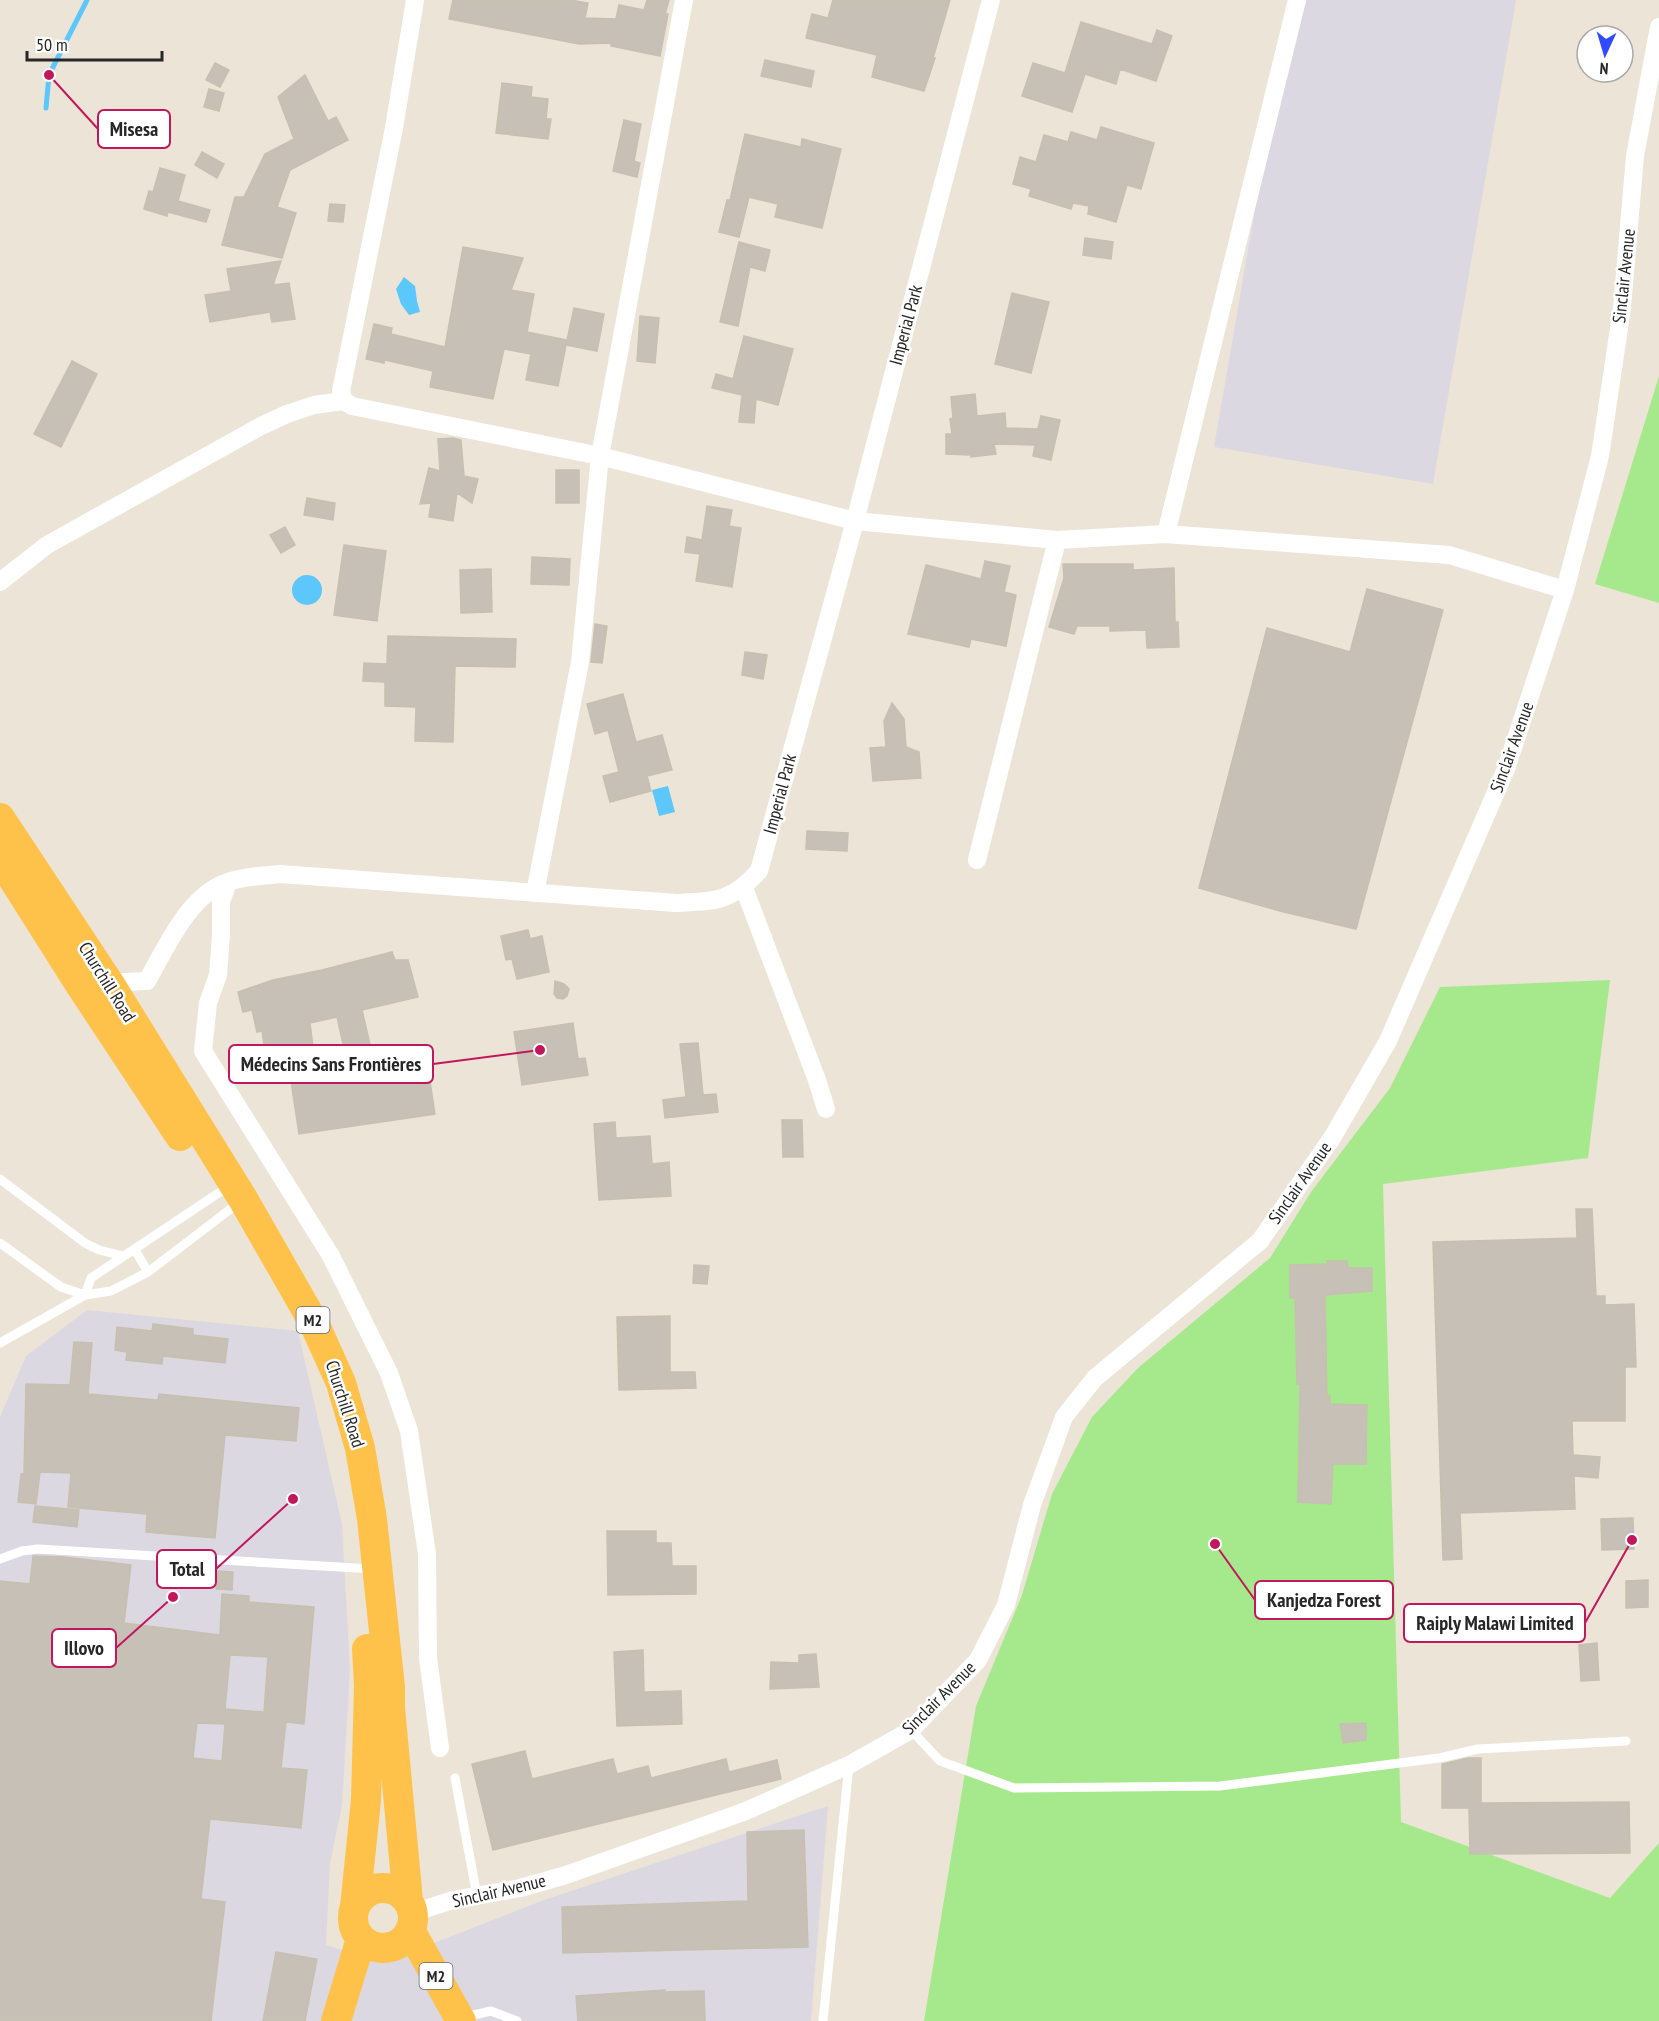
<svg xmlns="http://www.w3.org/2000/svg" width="1659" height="2021" font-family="'PT Sans Narrow',sans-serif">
	<rect width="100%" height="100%" fill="#ece4d6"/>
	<path fill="#dcd8e2" d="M1291,0h225l-83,484 -219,-37z
		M87,1310l211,21 44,193 8,146 -8,135 -12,59 -4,81 57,18 161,-63 284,-94 -17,215h-811v-604l26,-61z"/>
	<path fill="#a6e98c" d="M1659,376v227l-64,-19z
		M1610,980l-22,178 -205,26 18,638 209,76 49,-55v178h-735l52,-315 46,-111 30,-101 40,-77 46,-49 132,-110 41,-66 79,-104 50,-101z"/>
	<path fill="#5cc7fa" d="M404,277l11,9 2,15 3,11 -11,3 -8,-11 -5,-15z
		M292 590a15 15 0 1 1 30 0a15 15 0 1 1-30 0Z
		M668,786l7,26 -16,4 -7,-26z"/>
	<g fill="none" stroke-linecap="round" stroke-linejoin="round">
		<path stroke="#5cc7fa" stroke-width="5" d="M46,108l3,-33 38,-75"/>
	</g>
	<path fill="#c6c0b6" stroke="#c6c0b0" stroke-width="1.5" fill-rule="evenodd" d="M453,0h117l18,3 -3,15 31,1 3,-14 25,5 3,-10h22l-4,14h3l-8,42 -49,-10v-3l-32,1 -130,-25z
		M833,0h117l-17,58h2l-11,33 -52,-14 5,-22 -71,-17 6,-24 16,4z
		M1081,22l71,22 5,-14 15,6 -16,45 -36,-12 -4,15 -31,-10 -13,38 -50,-16 11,-33 32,10z
		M765,60l49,11 -3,16 -50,-11z
		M215,63l14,7 -9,17 -14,-7z
		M305,75l23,46 8,-4 12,23 -58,30 -13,37 19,6 -14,45 -60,-13 13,-48h9l21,-43 29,-15 -16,-42z
		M502,83l30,4 -1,10 17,2 -2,20h5l-3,20 -52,-6z
		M209,89l15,4 -5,18 -15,-4z
		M624,120l17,4 -7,37 6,2 -3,14 -24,-6z
		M1101,127l53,16 -13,46 -14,-4 -11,37 -28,-8 1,-8 -16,-3 -2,6 -42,-13 2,-7 -18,-5 7,-27 16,5 8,-27 24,7 3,-10 26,8z
		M745,134l56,13 1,-8 39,10 -19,79 -47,-11 3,-13 -29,-7 -10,40 -20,-5 8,-32h3z
		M202,152l22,12 -7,14 -22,-13z
		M160,168l25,7 -7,26 32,9 -4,12 -38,-10 -1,4 -23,-7 5,-18 4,1z
		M330,204l15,1 -2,17 -15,-1z
		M1085,238l28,4 -2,17 -28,-4z
		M739,242l31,8 -5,21 -15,-4 -12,59 -18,-4z
		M463,247l60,11 -12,32 23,4 -7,38 40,8 -9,46 -32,-6 5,-26 -27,-5 -11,50 -63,-12 3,-16 -48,-11 -1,3 -18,-4 8,-35 18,4 -1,6 54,13z
		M281,261l-8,24 16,-2 6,36 -23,3 -2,-10 -60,10 -5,-27 26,-4 -4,-22z
		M1012,293l37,9 -18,71 -36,-9z
		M574,308l30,6 -7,37 -31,-6z
		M640,316l19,2 -4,45 -18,-2z
		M744,336l49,13 -15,56 -22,-6 -2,24 -15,-1 3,-27 -30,-7 4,-14 17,5z
		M72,361l25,13 -36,73 -27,-13z
		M975,394l2,22 28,-3 1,15 32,1 3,-13 19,4 -9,40 -18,-4 2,-11 -41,-1 2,10 -25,3v-2l-25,-1v-20h6l-2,-15 3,-1 -2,-21z
		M453,438l8,2 3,36 14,3 -6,24 -15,-10 -4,28 -24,-4 2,-14 -11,1 9,-36 11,3 -2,-32z
		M556,470h23v33h-23z
		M307,498l28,5 -2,17 -29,-5z
		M707,506l25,4 -3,16 12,2 -9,59 -36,-6 4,-27 -15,-2 2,-15 15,3z
		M285,527l10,18 -14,8 -11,-18z
		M344,545l42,6 -9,70 -43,-6z
		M532,557l38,2 -1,26 -38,-1z
		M985,561l25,5 -6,26 12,3 -10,51 -35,-7 -2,8 -61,-13 18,-69 55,14z
		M1063,564h70v6l41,-2 1,54h3l1,25 -32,1 -1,-18 -36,1v-5h-33l-3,8 -25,-7 15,-49z
		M491,569l1,43 -31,1 -1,-43z
		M1367,589l76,21 -87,319 -76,-18 -81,-23 68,-260 83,24z
		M595,624l12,2 -5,37 -11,-1z
		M388,636l128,3 -1,28 -60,-1 -2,76 -38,-1 1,-34 -31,-1v-24l-22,-1 1,-18 23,1z
		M745,652l22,3 -4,24 -21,-4z
		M623,694l13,48 26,-7 10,35 -25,6 4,15 -41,11 -7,-26 16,-4 -11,-42 -13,4 -8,-30z
		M892,703l12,16 2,28 13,5 2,26 -48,3 -3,-33 16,-1 -2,-26z
		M807,831l41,2 -1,18 -41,-2z
		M528,930l2,9 12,-3 7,36 -32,7 -5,-20 -6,1 -5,-24z
		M392,952l3,8h13l10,37 -56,13 12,52 52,-7 9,59 -136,20 -12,-79 -21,3 -4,-27 -5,1 -5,-22 -9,2 -5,-20 35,-12 49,-10zM337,1017l11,49 -32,5 -6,-48z
		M555,981l9,3 5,5 -2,7 -4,3 -6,-1 -3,-4z
		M573,1023l5,36 7,-1 3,17 -66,10 -8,-53z
		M698,1043l5,52 13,-1 2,18 -53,6 -2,-18 23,-3 -6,-53z
		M782,1120h20l1,37h-20z
		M615,1122l1,16 34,-2 2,28 17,-2 2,34 -72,4 -5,-76z
		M1576,1209h16l4,87h9v9l29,-1 2,63h-11v54h-53l1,34 27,2 -2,21 -24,-2 1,33 -115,4 2,46 -19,1 -10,-318 144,-4z
		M1327,1261h20l1,7h24v23l-47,4 2,101h3v8l37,1 -1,59h-33l-2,40 -33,-2 2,-118h-3l-2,-86h-5v-33l37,-1z
		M694,1265l15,1 -2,18 -14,-1z
		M670,1316v56h25l1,16 -77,2 -2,-73z
		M153,1324l40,5v6l35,4 -3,24 -62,-7 -1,8 -36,-4 1,-8 -12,-2 2,-23 35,4z
		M74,1342l18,1 -4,51 70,6 1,-6 140,14 -3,33 -71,-6 -10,103 -69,-6 1,-18 -79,-7 3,-34 -31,-1 -4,32 -18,-2 3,-28h3l2,-90 44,1z
		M35,1506l44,4 -2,17 -44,-5z
		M1633,1518l1,31 -32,1 -1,-31z
		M607,1531h49v12h15l1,23h24v28l-88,1z
		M33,1556l31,1 67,8 -7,58 96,12 2,-41 27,2v6l65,5 -10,117 -18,-2 -5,46 26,2 -6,58 -91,-9 -9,80 24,3 -14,119h-211v-440l30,3zM230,1655l38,2 -4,55 -39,-3zM197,1723l28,1 -3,37 -29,-3z
		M217,1571l16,1 -1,18 -16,-1z
		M1648,1580v27l-22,1v-27z
		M1597,1643l2,37 -18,1 -2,-36z
		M643,1650l1,42 37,-1 1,33 -65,2 -3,-74z
		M816,1654l3,33 -49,2 1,-27 28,1v-8z
		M1366,1723v17l-23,3 -3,-19z
		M525,1751l7,28 81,-20 4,15 31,-8 3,12 75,-19 3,13 48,-12 4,19 -288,71 -21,-86z
		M1468,1758h13v45l148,-1 1,51 -160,1 -1,-46h-27v-44z
		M804,1830l4,117 -245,6 -1,-46 186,-6 -1,-69z
		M276,1952l41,7 -12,62h-42z
		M665,1990v2l39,-1 1,30h-127l-2,-25z"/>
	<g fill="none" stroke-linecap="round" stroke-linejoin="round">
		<path stroke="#fff" stroke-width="9" d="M0,1179l85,64 14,7 24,6
			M0,1243l61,44 24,8
			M135,1250l13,22
			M85,1295l6,-17 138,-92
			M0,1343l85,-48 26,-4 37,-19 93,-71
			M0,1559l22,-8 16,-2 335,20
			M911,1730l29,31 74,27 206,-2 219,-28 39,-9 148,-8
			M455,1778l22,118
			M465,2017l26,-6 26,10
			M823,2021l26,-256"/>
		<path stroke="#fff" stroke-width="18" d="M344,401l-3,-10 53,-263 21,-128
			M1166,534l131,-534
			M0,582l47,-37 214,-119 26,-12 27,-9 30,-4 8,5 248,50 255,65 202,19 109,-6 283,21 116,35
			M977,860l80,-320
			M228,882l-7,20v33l-3,40 -10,28 -5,48 128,205 58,117 20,58 18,123 1,104 12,90
			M744,888l73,192 9,29
			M535,893l45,-231 20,-206 84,-456
			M101,983l46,-2c19,-33 42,-87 81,-99 16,-6 35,-6 52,-8l396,29c40,-2 55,-1 83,-32l96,-350 136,-521
			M412,1913l41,-13 67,-12 46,-13 180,-64 103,-46 62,-35 67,-70 28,-55 26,-100 32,-88 31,-39 165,-137 72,-103 56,-97 118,-272 59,-179 35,-134 22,-148 13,-152 24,-129"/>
		<path stroke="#fec24a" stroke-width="30" d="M0,818l109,165 134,216 71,124 27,60 19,65 12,71 18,168v21l18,193
			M0,858l79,125 101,153
			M353 1918a30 30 0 1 1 60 0a30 30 0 1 1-60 0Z
			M355,1907l11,-107 3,-114 -2,-37
			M410,1930l51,91
			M336,2021l25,-82"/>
	</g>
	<g text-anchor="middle" stroke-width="5" stroke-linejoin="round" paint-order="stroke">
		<g fill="#fff" stroke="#686868" stroke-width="1.5">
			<rect x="296.5" y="1307" width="33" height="26" rx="4.5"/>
			<rect x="419.5" y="1963" width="33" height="26" rx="4.5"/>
		</g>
		<g font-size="16" font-weight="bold" fill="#272727">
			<text x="313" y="1326">M2</text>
			<text x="436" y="1982">M2</text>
		</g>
		<g font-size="18" fill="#272727" stroke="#fff">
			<text transform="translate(1624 276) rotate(-84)" y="6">Sinclair Avenue</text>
			<text transform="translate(906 325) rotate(-75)" y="6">Imperial Park</text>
			<text transform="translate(1512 747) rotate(-70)" y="6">Sinclair Avenue</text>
			<text transform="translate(780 794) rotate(-75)" y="6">Imperial Park</text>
			<text transform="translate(107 982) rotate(58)" y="6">Churchill Road</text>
			<text transform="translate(1300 1183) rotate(-55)" y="6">Sinclair Avenue</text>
			<text transform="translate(345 1404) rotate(72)" y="6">Churchill Road</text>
			<text transform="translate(939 1698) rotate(-45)" y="6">Sinclair Avenue</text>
			<text transform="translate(499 1891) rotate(-13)" y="6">Sinclair Avenue</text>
		</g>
	</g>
	<path fill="none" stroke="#c2185b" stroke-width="2" d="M49 75L98 129M540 1050L433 1064M293 1499L216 1569M1215 1544L1255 1600M1632 1540L1585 1623M173 1597L116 1648"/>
	<g fill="#c2185b" stroke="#fff" stroke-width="2">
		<circle cx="49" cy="75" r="6"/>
		<circle cx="540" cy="1050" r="6"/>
		<circle cx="293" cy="1499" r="6"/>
		<circle cx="1215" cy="1544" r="6"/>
		<circle cx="1632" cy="1540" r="6"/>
		<circle cx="173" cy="1597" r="6"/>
	</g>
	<g fill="#fff" stroke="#c2185b" stroke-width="2">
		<rect x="98" y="110" width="72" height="38" rx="6"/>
		<rect x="229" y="1045" width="204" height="38" rx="6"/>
		<rect x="157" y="1550" width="59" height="38" rx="6"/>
		<rect x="1255" y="1581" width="138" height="38" rx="6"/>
		<rect x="1404" y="1604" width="181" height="38" rx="6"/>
		<rect x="52" y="1629" width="64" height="38" rx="6"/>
	</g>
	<g font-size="20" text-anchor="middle" font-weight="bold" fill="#272727">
		<text x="134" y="136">Misesa</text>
		<text x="331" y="1071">Médecins Sans Frontières</text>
		<text x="187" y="1576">Total</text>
		<text x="1324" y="1607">Kanjedza Forest</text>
		<text x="1495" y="1630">Raiply Malawi Limited</text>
		<text x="84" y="1655">Illovo</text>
	</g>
	<g transform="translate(1605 54) rotate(184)"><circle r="28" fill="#ffffff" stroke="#a9a9a9" stroke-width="1.5"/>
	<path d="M0-4.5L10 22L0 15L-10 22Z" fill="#2f4aff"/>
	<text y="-9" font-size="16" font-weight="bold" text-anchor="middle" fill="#272727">N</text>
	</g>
	<path d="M27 51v9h135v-9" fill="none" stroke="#272727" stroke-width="3"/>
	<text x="36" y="51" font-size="18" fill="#272727" stroke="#ffffff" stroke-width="4.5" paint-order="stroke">50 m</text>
</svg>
